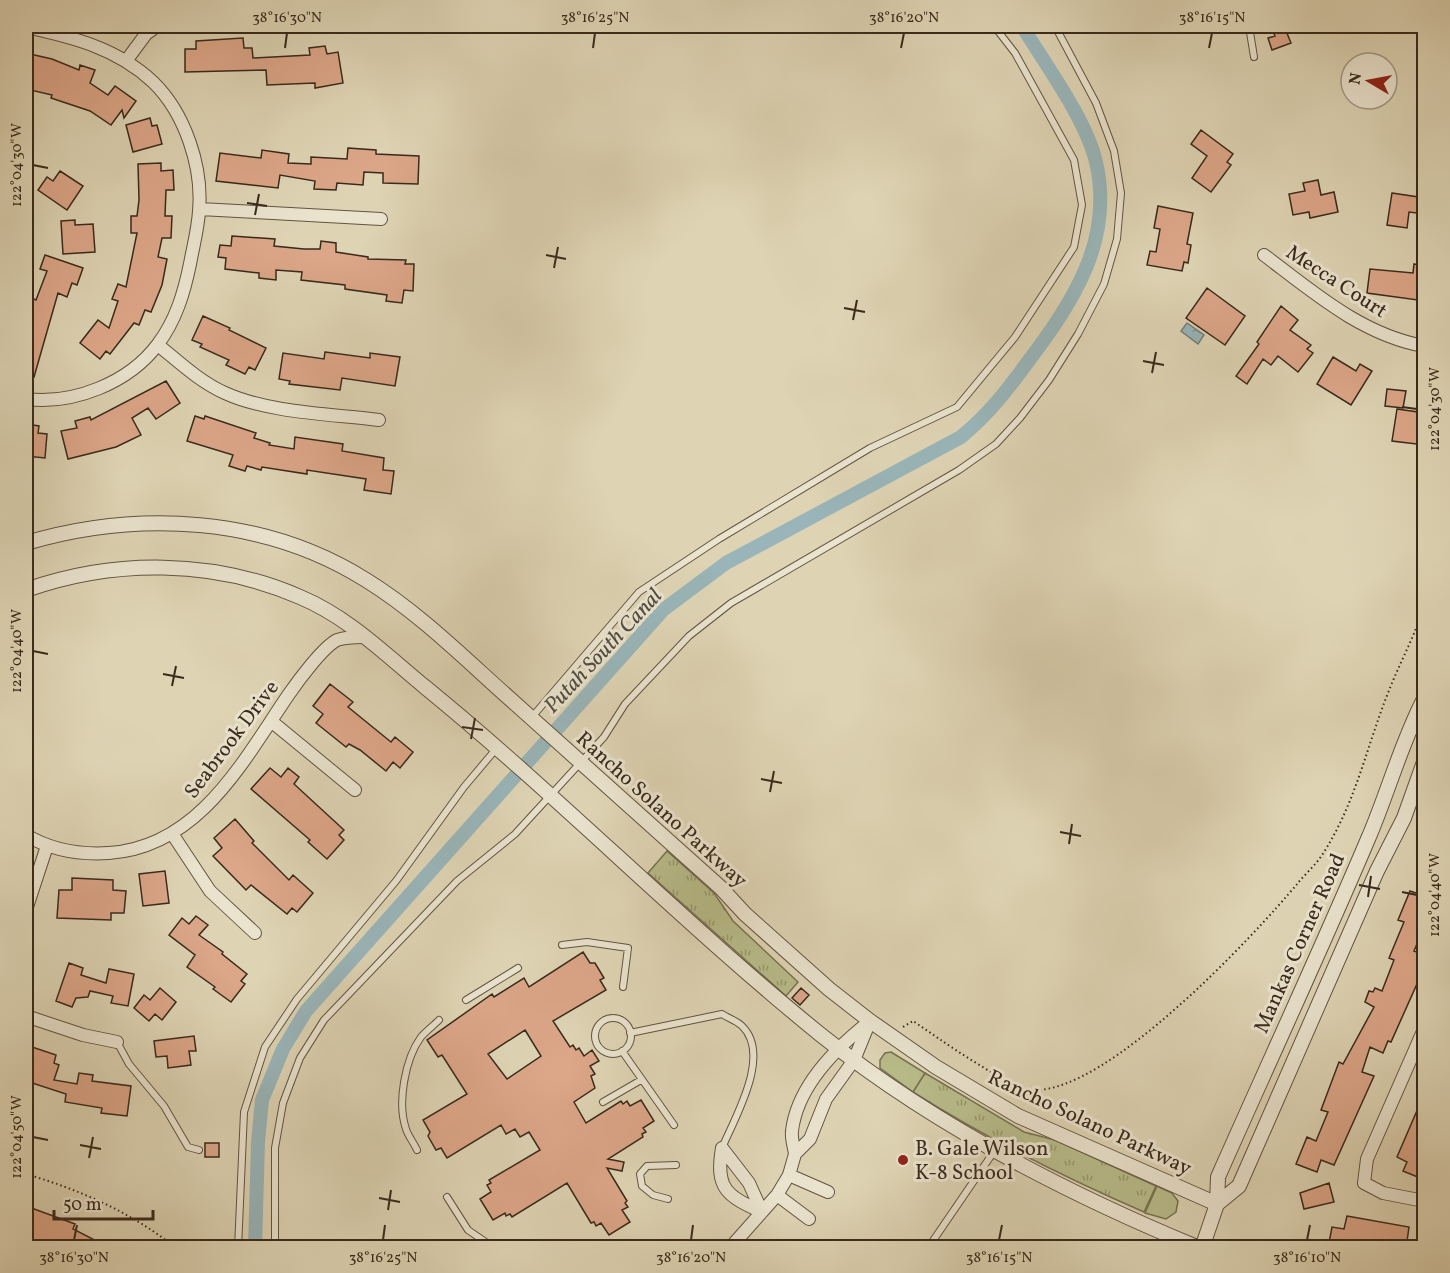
<svg xmlns="http://www.w3.org/2000/svg" width="1450" height="1273" font-family="Vollkorn,serif">
	<defs>
		<pattern id="grass-tufts" width="24" height="20" patternUnits="userSpaceOnUse" patternTransform="scale(1.5)"><rect width="24" height="20" fill="#b8bb89"/><path d="M3 7l-1-3M5 7V3M7 7l1-3M15 17l-1-3M17 17v-4M19 17l1-3" fill="none" stroke="#97986f"/></pattern>
		<pattern id="water-ripples" width="26" height="14" patternUnits="userSpaceOnUse" patternTransform="scale(1.5)"><rect width="26" height="14" fill="#99b5b9"/><path d="M2 4q2-2 4 0t4 0M15 11q2-2 4 0t4 0" fill="none" stroke="#7e9396"/></pattern>
	</defs>
	<rect width="100%" height="100%" fill="#ded4b4"/>
	<filter id="stains"><feTurbulence type="fractalNoise" baseFrequency=".00333" numOctaves="4"/><feColorMatrix values="0 0 0 0 .2 0 0 0 0 .09 0 0 0 0 .02 0 0 0 .5 -.17"/></filter>
	<radialGradient id="worn" r=".72"><stop offset=".6" stop-color="#630" stop-opacity="0"/><stop offset="1" stop-color="#630" stop-opacity=".3"/></radialGradient>
	<path fill="url(#grass-tufts)" stroke="#787252" stroke-width="1.5" d="M667,851l47,42 19,28 65,61 -12,14 -138,-123z
		M925,1073l99,59 31,8 101,46 -12,26c-80,-35 -157,-73 -231,-120z"/>
	<path fill="#b8bb89" stroke="#787252" stroke-width="1.5" d="M891,1052l34,21 -12,19 -33,-24v-8l5,-7z
		M1157,1186l15,7 6,8 -2,11 -10,7 -21,-6z"/>
	<path fill="url(#water-ripples)" stroke="#737d7a" stroke-width="1.5" d="M1187,323l17,12 -6,9 -17,-13z"/>
	<g fill="none" stroke-linecap="round" stroke-linejoin="round">
		<path stroke="#99b5b9" stroke-width="14" d="M255,1248l3,-106 4,-42 21,-51 23,-38 357,-401 63,-47 235,-126c30,-25 46,-47 69,-78 44,-59 84,-120 66,-197 -10,-43 -51,-98 -74,-136"/>
	</g>
	<path fill="#dca688" stroke="#392a1b" stroke-width="1.5" fill-rule="evenodd" d="M1270,26h14l7,17 -19,7 -4,-12 7,-2z
		M243,38l1,10h8l1,10 57,-3 -1,-7 16,-2 2,8 11,-2 5,31 -28,5v-5l-48,2 -1,-15 -81,2v-23h11v-8z
		M30,54l22,5 27,11 1,-5 15,5 -5,13 18,12 7,-9 21,15 -12,17 -2,-8 -11,15 -21,-14 -39,-13 1,-3 -26,-6v-24h2z
		M150,118l2,8 5,-1 5,19 -29,8 -7,-27z
		M1201,130l32,24 -6,8 4,3 -20,27 -19,-14 15,-22 -16,-12z
		M348,148l28,2v4l43,2 -1,28 -35,-1v-10l-19,-1 -1,13 -26,-2 -1,7 -22,-1 1,-8 -35,-6 -2,13 -62,-7 4,-28 41,5 1,-8 27,4 -1,9 23,1v-7l36,2z
		M161,163v8l12,-1 1,20h-8l-1,26h7l-1,22h-9l-4,19 9,2 -5,26 -11,27 -6,-2 -6,15 -5,-2 -24,31 -4,-3 -6,8 -20,-16 18,-23 11,8 9,-27 -6,-2 6,-15 8,3 11,-54h-6v-17h6l2,-16 -1,-36z
		M60,171l23,15 -16,24 -29,-20 9,-13 6,4z
		M1318,180l3,15 13,-3 4,20 -28,6 -1,-6 -16,3 -4,-21 16,-3 -2,-8z
		M1392,193l33,5v16l-16,-2 -2,16 -20,-3z
		M1158,206l35,7 -6,31 4,1 -3,18 -4,-1 -2,9 -35,-6 3,-14 6,1 4,-23 -6,-1z
		M75,220v5l18,-1 2,28 -32,2 -2,-33z
		M232,236l43,3 -1,7 30,3h16l1,-8 15,2v9l32,5v2l38,1 -1,4h9l-1,27 -9,-1 -2,13 -16,-2 1,-6 -42,-6v-4l-44,-5 1,-8 -26,-2v10l-17,-2v-5l-34,-4 1,-11 -8,-1 2,-12 11,1z
		M45,255l38,13 -6,17 -5,-2 -5,14 -9,-4 -24,84 -8,-2v-79l10,4 11,-29 -7,-2z
		M1414,264l11,2v35l-58,-8 3,-24 43,4z
		M1207,288l38,28 -20,29 -39,-27z
		M1281,306l17,14 -8,10 21,15 -4,4 6,4 -15,19 -20,-16 -7,9 -8,-6 -16,25 -11,-8 23,-32 -2,-2z
		M203,316l27,12 -1,2 37,18 -11,22 -6,-3 -4,7 -19,-9 3,-5 -29,-13 2,-3 -10,-4z
		M325,352l45,6v-5l30,4 -5,29 -53,-8 -2,12 -51,-6 1,-3 -11,-2 4,-26 41,6z
		M1333,357l23,14 4,-7 12,7 -21,34 -34,-21z
		M166,381l14,22 -24,16 -8,-11 -16,10 9,17 -25,12 -48,12 -7,-28 16,-3 -2,-7 15,-4 1,3z
		M1387,389l19,2 -3,17 -18,-2z
		M1397,409l28,4v32l-33,-4z
		M195,416l9,3 1,-3 51,17 -2,5 16,5 -1,2 25,4 1,-12 48,7 -1,7 42,7 -1,12 11,1 -3,23 -27,-4 2,-11 -59,-9v4l-45,-7 -1,3 -14,-4 -2,5 -16,-5 4,-11 -46,-14z
		M26,424l13,2 -1,7 9,1 -2,24 -19,-2z
		M330,684l23,18 -5,5 43,35 4,-5 18,15 -13,16 -7,-6 -7,9 -26,-21 -11,-6 -3,3 -30,-24 7,-9 -10,-8z
		M270,768l11,9 7,-9 11,9 -5,7 50,46 -5,5 5,5 -17,19 -19,-17 2,-2 -59,-51z
		M235,819l19,22 -2,2 37,37 4,-5 20,18 -16,19 -5,-4 -5,6 -36,-29 -5,5 -33,-34 9,-8 -8,-10z
		M165,871l4,32 -26,3 -4,-32z
		M72,878l41,2v10l13,1 -2,22h-13v7l-54,-2 2,-28h13z
		M1410,891l15,5v29l-11,26 11,4v11l-34,76 -3,-1 -5,12 -13,-6 -8,25 12,4 -40,89 -13,-5 -4,12 -21,-8 11,-27 9,4 12,-29 -7,-2 18,-48 4,2 31,-57 -9,-5 4,-11 4,1 2,-4 7,3 12,-31 -5,-2 15,-36 -6,-2z
		M196,916l12,9 -9,10 24,17 -1,2 25,20 -6,7 4,3 -14,18 -18,-13 2,-2 -28,-20 8,-12 -26,-20 13,-17 7,6z
		M583,952l7,11h5l9,15 -4,2 6,10 -53,31 17,26 3,-2 3,5 3,-2 5,8 8,-6 7,11 -9,5 5,8 -4,2 4,12 -21,14 12,21 35,-22 2,3 4,-3 3,5 11,-6 13,21 -11,7 3,4 -4,2 1,3 -35,22 16,3 -2,9 -15,-3 20,33 -2,2 3,4 -6,3 8,12 -21,13 -8,-12 -5,3 -2,-4 -3,1 -24,-40 -55,34 -2,-3 -4,2 -1,-3 -12,7 -13,-21 11,-7 -4,-7 4,-2 -2,-3 51,-30 -11,-18 -9,5 -5,-8 -9,5 -5,-9 -54,33 -6,-10 -5,2 -8,-14 2,-4 -7,-12 44,-26 -25,-39 -4,2 -11,-17 65,-46 2,3 30,-19 5,9zM525,1030l16,26 -34,23 -19,-25z
		M69,963l14,5 -2,7 25,8 3,-14 25,5 -6,32 -17,-3 2,-7 -23,-5 -2,6 -12,1 -4,9 -16,-6z
		M160,988l16,14 -14,18 -7,-6 -6,7 -15,-13 10,-13 6,5z
		M801,988l8,7 -9,10 -8,-7z
		M194,1036l2,15h-7l2,14 -23,3 -1,-12 -11,1 -2,-16z
		M26,1045l30,10 -2,8 5,2 -5,15 23,4 2,-11 14,2 -1,6 39,5 -4,30 -26,-3 1,-5 -37,-6 1,-8 -40,-13z
		M1425,1092v88l-22,-9 4,-9 -10,-5z
		M205,1143h14v14h-14z
		M1329,1183l5,19 -30,7 -4,-16z
		M26,1206l49,18 -2,5 37,19h-84z
		M1347,1216l62,11 -3,21h-78l4,-21 12,2z"/>
	<g fill="none" stroke-linecap="round" stroke-linejoin="round">
		<defs>
			<path id="service" d="M1249,26l5,31
				M532,717l107,-125 80,-53 151,-91 87,-41 58,-70 59,-90 8,-42 -8,-45 -59,-107 -21,-27
				M562,945l25,-3 41,6 -5,39
				M466,1000l52,-32
				M595 1036a18 18 0 1 1 36 0a18 18 0 1 1-36 0Z
				M630,1033l92,-19c6,4 15,7 20,12 30,29 -7,91 -20,122
				M117,1042l12,22 35,42 24,41 11,3
				M622,1051l52,74
				M603,1102l38,-22
				M417,1150c-3,-7 -9,-14 -11,-21 -9,-26 -1,-70 15,-92 5,-6 12,-11 18,-17
				M447,1197l21,33 19,13
				M668,1199l-15,-4 -11,-9 -2,-12 7,-8 29,-1
				M738,1239l11,9
				M238,1248l6,-136 21,-65 32,-48 99,-118 68,-94 32,-38
				M275,1248v-100l8,-45 17,-45 24,-38 133,-139 58,-47 89,-97 21,-33 64,-68 42,-33 228,-133 37,-26 24,-26 29,-38 29,-46 26,-50 13,-45 4,-46 -7,-42 -18,-48 -41,-77
				M559,1248v-4
				M928,1248l67,-98"/>
			<path id="minor" d="M26,27c46,10 91,21 127,55 32,31 50,85 46,129 -1,18 -6,36 -9,53 -6,29 -14,56 -32,80 -29,39 -85,61 -132,55
				M126,61l20,-27 11,-8
				M200,209l181,10
				M1264,255c49,37 98,80 160,91
				M158,345c21,17 42,37 67,48 44,20 106,21 154,27
				M271,721l84,69
				M26,835c25,15 53,20 83,18 90,-6 134,-92 180,-159 9,-13 34,-47 48,-54 8,-3 18,-3 27,-3
				M173,835l37,56 45,42
				M26,910l21,-64
				M26,1016l57,19 34,7
				M1424,1029l-57,130 -3,24 19,10 41,8
				M722,1148c-7,41 5,48 40,64
				M722,1148l27,35 13,29
				M795,1154c-1,-7 -4,-16 -3,-23 5,-44 44,-83 77,-109
				M789,1175l39,17
				M777,1195l32,24
				M730,1248l47,-53 12,-20 6,-21 15,-15 16,-40 28,-39 16,-39"/>
			<path id="tertiary" d="M26,543c112,-33 238,-27 340,37 52,32 97,77 143,118 71,63 141,127 212,190l24,26 84,75 41,32 66,46 82,49 199,88
				M26,590c88,-31 187,-31 274,7 48,20 85,57 125,90 136,111 259,237 396,348 111,89 247,159 378,213
				M1217,1204l22,-18 138,-315 27,-53 20,-56
				M1202,1248l15,-44 1,-27c50,-113 102,-225 150,-338 20,-46 33,-96 56,-140"/>
		</defs>
		<use href="#service" stroke="#625441" stroke-width="8"/>
		<use href="#minor" stroke="#625441" stroke-width="14"/>
		<use href="#tertiary" stroke="#625441" stroke-width="16"/>
		<path stroke="#392a1b" stroke-width="2" stroke-dasharray="1.5 3" stroke-linecap="butt" d="M1417,630l4,4 -3,11 5,1
			M903,1027l10,-6c24,16 96,68 121,69 74,2 218,-152 264,-207 8,-10 19,-19 26,-31 33,-52 43,-108 66,-164 11,-28 26,-54 34,-83
			M26,1174c54,16 105,38 150,74"/>
		<use href="#service" stroke="#eae3ce" stroke-width="6"/>
		<use href="#minor" stroke="#eae3ce" stroke-width="12"/>
		<use href="#tertiary" stroke="#eae3ce" stroke-width="14"/>
	</g>
	<path fill="none" stroke="#392a1b" stroke-width="2" d="M285,48l2,-15M593,48l2,-15M901,48l3,-15M1209,48l3,-15M33,165l15,3M247,203l20,3M255,215l4,-21M546,255l20,4M554,268l4,-21M844,308l21,4M853,320l4,-20M1143,361l21,4M1152,373l4,-21M1402,407l15,2M33,651l15,3M163,674l21,4M172,686l4,-20M462,727l21,3M471,739l4,-21M761,779l21,4M770,792l4,-21M1060,832l21,4M1069,844l3,-20M1359,885l21,4M1402,892l15,3M1368,897l3,-21M33,1137l15,3M80,1145l21,4M89,1158l4,-21M379,1198l21,4M388,1210l3,-20M74,1240l3,-15M383,1240l2,-15M691,1240l2,-15M999,1240l3,-15M1307,1240l3,-15"/>
	<circle fill="#8f2418" stroke="#eae3ce" stroke-width="2" cx="903" cy="1160" r="6"/>
	<g text-anchor="middle" stroke-width="6" stroke-linejoin="round" paint-order="stroke">
		<g font-size="21" fill="#392a1b" stroke="#eae3ce">
			<text transform="translate(1337 281) rotate(33)" y="7">Mecca Court</text>
			<text transform="translate(231 739) rotate(-53)" y="7">Seabrook Drive</text>
			<text transform="translate(662 809) rotate(42)" y="7">Rancho Solano Parkway</text>
			<text transform="translate(1299 943) rotate(-66)" y="7">Mankas Corner Road</text>
			<text transform="translate(1090 1122) rotate(25)" y="7">Rancho Solano Parkway</text>
		</g>
		<g font-size="21" fill="#392a1b" stroke="#eae3ce" text-anchor="start">
			<text x="915" y="1155">B. Gale Wilson<tspan x="915" dy="24">K-8 School</tspan></text>
		</g>
		<g font-size="22" font-style="italic" fill="#514d42" stroke="#eae3ce">
			<text transform="translate(602 650) rotate(-47)" y="8">Putah South Canal</text>
		</g>
	</g>
	<rect width="1450" height="1273" fill="none" stroke="#ded4b4" stroke-width="66"/>
	<g transform="translate(1369 81) rotate(280)"><circle r="28" fill="#eae3ce" stroke="#a39986" stroke-width="1.5"/>
	<path d="M0-4.5L10 22L0 15L-10 22Z" fill="#8f2418"/>
	<text y="-9" font-size="16" font-weight="bold" text-anchor="middle" fill="#392a1b">N</text>
	</g>
	<path d="M54 1210v9h99v-9" fill="none" stroke="#392a1b" stroke-width="3"/>
	<text x="63" y="1210" font-size="18" fill="#392a1b" stroke="#eae3ce" stroke-width="4.5" paint-order="stroke">50 m</text>
	<rect x="33" y="33" width="1384" height="1207" fill="none" stroke="#392a1b" stroke-width="2"/>
	<g font-size="15" text-anchor="middle" fill="#392a1b">
		<text x="287" y="22">38°16'30"N</text>
		<text x="595" y="22">38°16'25"N</text>
		<text x="904" y="22">38°16'20"N</text>
		<text x="1212" y="22">38°16'15"N</text>
		<text transform="translate(16 165) rotate(-90)" y="5">122°04'30"W</text>
		<text transform="translate(1434 409) rotate(-90)" y="5">122°04'30"W</text>
		<text transform="translate(16 651) rotate(-90)" y="5">122°04'40"W</text>
		<text transform="translate(1434 895) rotate(-90)" y="5">122°04'40"W</text>
		<text transform="translate(16 1137) rotate(-90)" y="5">122°04'50"W</text>
		<text x="74" y="1262">38°16'30"N</text>
		<text x="383" y="1262">38°16'25"N</text>
		<text x="691" y="1262">38°16'20"N</text>
		<text x="999" y="1262">38°16'15"N</text>
		<text x="1307" y="1262">38°16'10"N</text>
	</g>
	<rect width="100%" height="100%" filter="url(#stains)"/>
	<rect width="100%" height="100%" fill="url(#worn)"/>
</svg>
